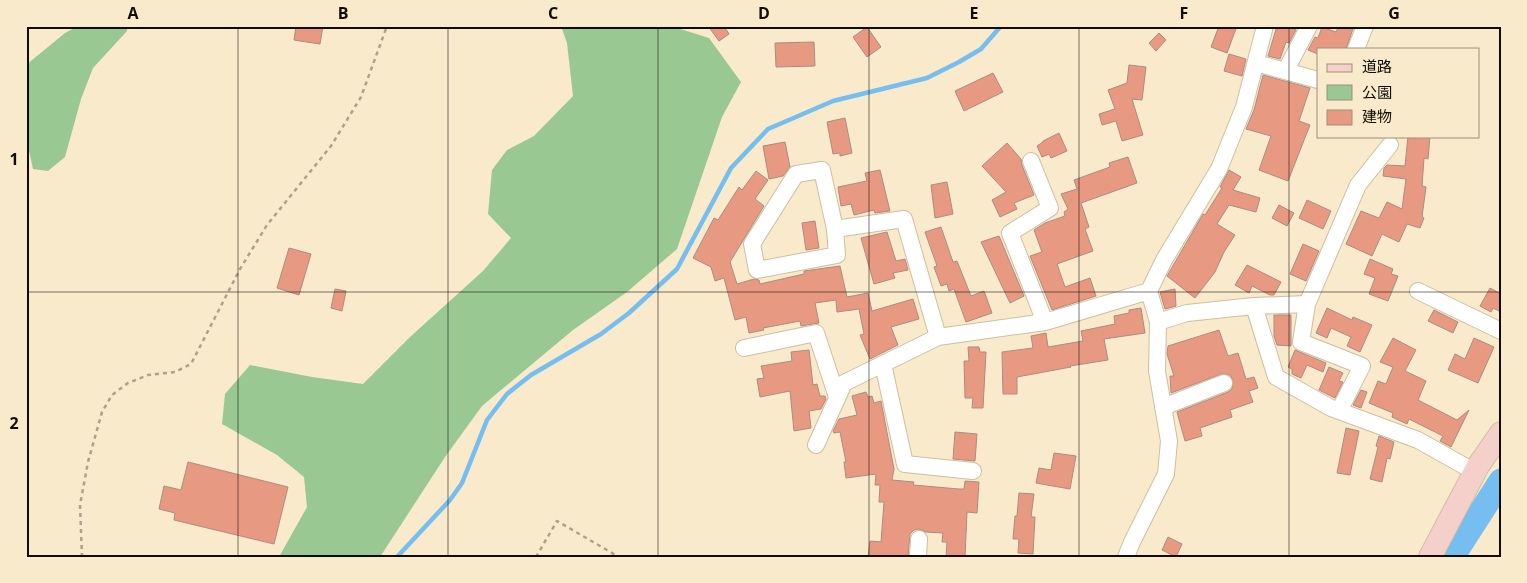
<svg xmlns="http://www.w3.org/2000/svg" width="1527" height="583" font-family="'Open Sans','Noto Sans JP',sans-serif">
	<rect width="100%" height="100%" fill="#f8eacb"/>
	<path fill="#9ac892" d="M78,26h49v5l-34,37 -12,31 -16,58 -17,14 -15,-2 -7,-32v-72l39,-32z
		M561,26h110l38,12 32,44 -19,35 -45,132 -50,43 -54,38 -91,76 -37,51 -65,100h-101l28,-50 -3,-30 -27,-22 -55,-31 3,-30 25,-29 62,12 51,7 47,-47 73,-66 28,-33 -23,-24 4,-44 15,-20 27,-14 39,-40 -6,-53z"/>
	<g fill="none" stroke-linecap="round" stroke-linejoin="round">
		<path stroke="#75beef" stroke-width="4.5" d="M397,557l53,-57 12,-17 25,-63 20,-26 24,-19 70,-41 28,-21 48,-44 54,-101 37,-39 65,-28 94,-23 32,-16 22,-13 20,-23"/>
		<path stroke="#75beef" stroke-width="25" d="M1452,557l49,-76"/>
	</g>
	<path fill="#e89981" stroke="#ad8b81" d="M296,26h27l-3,18 -26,-4z
		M708,26h16l5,8 -10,7z
		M1219,26h18l-10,27 -16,-6z
		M1277,26h9l10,4 -7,13 -3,-1 -6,17 -12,-3z
		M1339,26h15l-8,23h-28v5l-10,-4 7,-13 3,1 4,-11 14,5z
		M867,27l14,20 -14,10 -14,-20z
		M1159,33l7,7 -10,11 -7,-8z
		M814,42l1,24 -39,1 -1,-24z
		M1229,54l17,5 -4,17 -18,-5z
		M1129,65l17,2 -4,33 -10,-1 11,36 -21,6 -6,-20 -14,4 -3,-11 16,-5 -7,-19 19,-7z
		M993,73l10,19 -39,19 -9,-20z
		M1263,75l47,13 -11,33 11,4 -22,56 -29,-11 12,-34 -25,-7 8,-19z
		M845,118l7,35 -12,3v-3l-7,1 -6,-32z
		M1059,133l8,18 -16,7 -2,-4 -7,3 -5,-11 6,-4v-1z
		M1408,136h22l-2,23 -4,-1 -2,28 4,1 -4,30 2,1 -4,10 -13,-4 -8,18 -17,-8 -10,22 -26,-12 15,-33 18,7 8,-16 15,7 4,-30 -23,-3 1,-8 3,-3 18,1z
		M785,142l5,25 -7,9 -14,3 -6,-33z
		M1007,143l14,16 1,6 12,30 -20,8 3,6 -17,8 -8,-17 14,-8 -24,-26z
		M1128,157l9,26 -56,20 8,24 -4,2 8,22 -36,13 8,23 25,-9 6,18 -44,14 -22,-54 12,-4 -8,-22 11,-7 20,-7 -1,-4 4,-3 -7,-15 16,-5 -3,-9 36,-13 -1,-4z
		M880,170l10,41 -15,2 -1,-3 -20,5 -3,-11 -10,2 -3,-19 29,-6 -2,-8z
		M1229,170l12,7 -8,13 27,8 -4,14 -27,-7 -12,19 18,11 -11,17 -9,20 -20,26 -28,-22 36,-62 2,1 17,-27 -2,-1z
		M756,171l12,9 -13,19 9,7 -34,56 7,22 17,-5 5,1 1,4 44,-10v-3l36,-5 7,31 21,-4 4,18 41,-12 6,20 -28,8 7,18 -28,14 -10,-24 4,-1 -5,-25 -22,3 -1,-12 -21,3 4,20 -18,3 -1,-5 -37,7 1,2 -15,3 -3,-16 -11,3 -11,-42 -9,3 -4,-14 -18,-9 21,-40 4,2 21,-33 3,3z
		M947,182l6,32 -18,4 -4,-33z
		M1307,200l24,11 -8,18 -24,-11z
		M1279,205l15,8 -7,13 -15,-8z
		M815,221l4,27 -13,2 -4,-27z
		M941,227l12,35 4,-1 14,35 13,-5 8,22 -26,9 -12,-33 -5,2 -2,-7 -6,2 -7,-19 3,-1 -12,-34z
		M887,232l9,29 9,-2 3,11 -15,3 2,5 -21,6 -13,-46z
		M999,236l25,60 -14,7 -29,-61z
		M1303,244l16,7 -13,30 -16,-7z
		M289,248l22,6 -12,41 -22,-7z
		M1370,259l23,10 -2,5 7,2 -10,25 -19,-7 6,-16 -11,-4z
		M1247,265l34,17 -7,13h-4l-18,-9 -3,7 -14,-8z
		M1490,288l11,6v18l-8,-4 -2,4 -11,-6z
		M335,289l11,2 -4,20 -11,-3z
		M1175,289l1,17 -11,3 -5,-17z
		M1141,308l4,25 -41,6 4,21 -38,6 1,1 -54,10v17h-14l-1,-42 31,-4 -2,-12 15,-3 2,14 35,-6 -2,-10 34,-7 -1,-8 15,-3v-3z
		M1327,308l25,12 1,-3 19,8 -12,27 -13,-6 4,-9 -20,-9 -4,10 -11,-5z
		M1434,310l24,12 -5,11 -25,-12z
		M1274,315h17v31l-14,-1 -3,-9z
		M1219,330l9,26 10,-3 8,26 8,-2 4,11 -9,3 4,11 -23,8 2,7 -32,11 2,8 -17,5 -8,-29 51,-20 4,-3 1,-9 -3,-5 -9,-1 -50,19 -1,-17h4l-7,-22 1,-8z
		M1393,338l23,12 -11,21 21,10 -8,19 39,20 12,-10 -18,37 -11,-6 3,-5 -34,-17 -2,5 -15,-7 1,-4 -24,-10 9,-22 8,3 7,-17 -13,-5z
		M1474,338l20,9 -16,36 -30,-13 7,-16 10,5z
		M968,347h11l1,5h6l-3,56h-11l1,-10h-8l-1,-37h5z
		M809,350l4,35 4,-1 3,12h5l1,3 -5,10 -12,2 2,17 -17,3 -4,-40 -30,6 -3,-18 7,-1 -3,-12 31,-5 -1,-9z
		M1295,350l31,13 -3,9 -16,-7 -6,13 -9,-4v-5l-4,-2z
		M1329,367l14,6 -4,8 4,1 -8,16 -16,-8z
		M1361,390l6,2 -6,16 -8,-3z
		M866,392l2,5 4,-1 2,7 7,-2 13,68 -2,11 22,2 -1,3 46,4h5l1,-8 14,1 -2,31 -10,-1 -2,45h-19l1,-15h-5l1,-9 -17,-1 -7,-3 -5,1 -4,4 -2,23h-40l2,-16 11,1 3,-40h-5l1,-17h-5l1,-11 -30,4 -2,-16h2l-6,-30 -6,1 -1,-2 6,-12 18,-4 -5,-19z
		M1346,428l13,3 -9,44 -13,-2z
		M955,432l22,2 -2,27 -22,-2z
		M1379,436l15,6 -4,17 -3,-1 -5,24 -12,-3 8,-32 -2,-1z
		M1054,453l22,3 -6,33 -34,-6 3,-15 12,2z
		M188,462l100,25 -14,57 -100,-24 1,-7 -16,-4 5,-23 17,4z
		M1019,493l15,1 -3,23h4l-2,37 -15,-1 1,-14h-6l2,-23h2z
		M1168,537l14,7 -6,13 -14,-7z"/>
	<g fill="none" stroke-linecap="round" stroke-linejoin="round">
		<defs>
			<path id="street" d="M1356,49l9,-23
				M1256,63l62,17
				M1286,70l23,-44
				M1031,161l19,47 -40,25 35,89
				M835,229l-13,-59 -26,4 -44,70 5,26 80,-15 -2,-26 69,-10 34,118
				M1418,291l83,40
				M1307,304l-6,38 61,24 -23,45
				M1254,306l22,71 55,31 87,32 57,32
				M1158,322l29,-9 67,-7 53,-2 51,-119 32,-40
				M744,348l72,-15 21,64
				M883,364l22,100 68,7
				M1163,407l61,-24
				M816,445l28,-62 94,-46 107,-15 104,-31
				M918,557l1,-18
				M1126,557l6,-15 34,-68 3,-33 -12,-70 1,-49 -9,-31 15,-31 55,-91 25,-62 21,-81"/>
			<path id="secondary" d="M1430,557l48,-91 23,-33"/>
		</defs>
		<use href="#street" stroke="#cdbfa1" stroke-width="18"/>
		<use href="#secondary" stroke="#cdbfa1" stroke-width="24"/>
		<path stroke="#aca18a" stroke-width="2.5" stroke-dasharray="4 4" stroke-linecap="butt" d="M82,557l-2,-52 8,-43 14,-50 10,-17 16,-12 20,-8 27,-3 16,-8 49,-95 27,-44 64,-79 30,-49 26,-71
			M536,557l21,-36 62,36"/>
		<use href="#street" stroke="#fff" stroke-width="16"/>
		<use href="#secondary" stroke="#f5d0cb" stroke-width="22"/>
	</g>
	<path fill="none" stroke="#110c03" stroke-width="1" stroke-opacity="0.55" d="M238,26v531M448,26v531M658,26v531M869,26v531M1079,26v531M1289,26v531M26,292h1475"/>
	<rect width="1527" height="583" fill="none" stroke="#f8eacb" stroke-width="55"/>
	<rect x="1317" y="48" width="162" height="90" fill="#f8eacb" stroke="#9c917b"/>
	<rect x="1327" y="64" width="25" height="8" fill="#f5d0cb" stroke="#9c917b"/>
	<text x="1362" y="72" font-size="15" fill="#110c03">道路</text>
	<rect x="1327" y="85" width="25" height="15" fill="#9ac892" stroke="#9c917b"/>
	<text x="1362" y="98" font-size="15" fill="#110c03">公園</text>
	<rect x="1327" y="110" width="25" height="15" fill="#e89981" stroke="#9c917b"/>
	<text x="1362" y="122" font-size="15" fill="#110c03">建物</text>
	<rect x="28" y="28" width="1472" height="528" fill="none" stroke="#110c03" stroke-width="2"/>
	<g font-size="16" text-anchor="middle" font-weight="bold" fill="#110c03">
		<text x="133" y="19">A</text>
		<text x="343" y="19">B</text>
		<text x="553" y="19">C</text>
		<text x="764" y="19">D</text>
		<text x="974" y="19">E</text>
		<text x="1184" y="19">F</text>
		<text x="1394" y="19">G</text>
		<text x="14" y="165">1</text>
		<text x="14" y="429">2</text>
	</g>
</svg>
